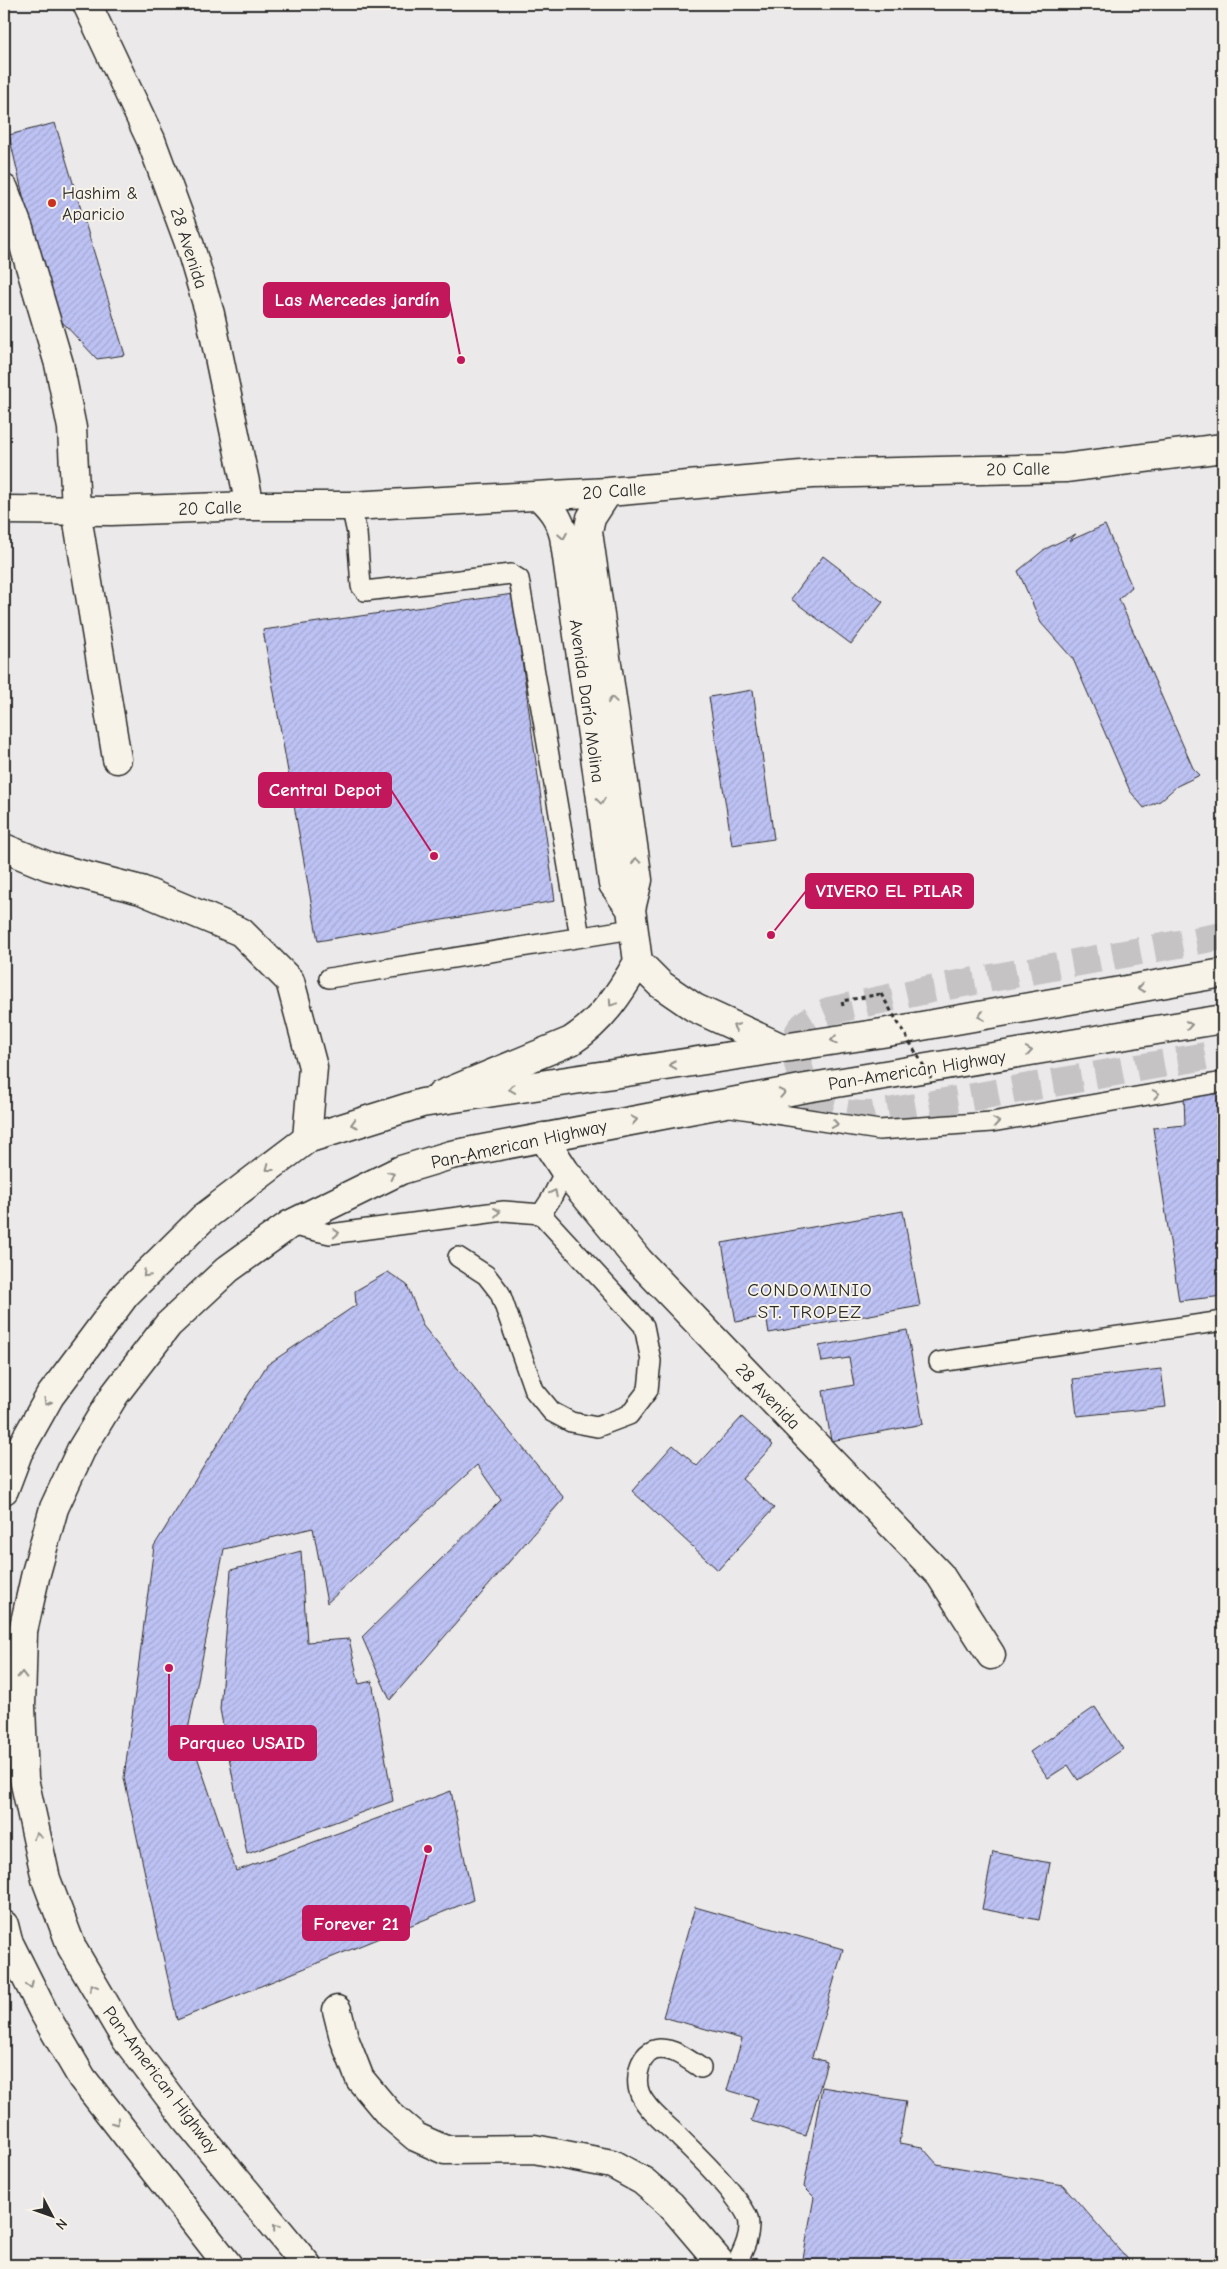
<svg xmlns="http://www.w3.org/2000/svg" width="1227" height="2269" font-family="'Comic Neue',sans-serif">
	<defs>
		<pattern id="building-hatch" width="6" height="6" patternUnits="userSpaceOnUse" patternTransform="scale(1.25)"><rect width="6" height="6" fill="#bdc2f4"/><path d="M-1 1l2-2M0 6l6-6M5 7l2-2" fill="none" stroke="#a3a7d1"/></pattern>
	</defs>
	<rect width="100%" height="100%" fill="#ebe9ea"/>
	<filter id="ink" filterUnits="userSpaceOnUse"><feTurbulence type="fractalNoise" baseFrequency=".02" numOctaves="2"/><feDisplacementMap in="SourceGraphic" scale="10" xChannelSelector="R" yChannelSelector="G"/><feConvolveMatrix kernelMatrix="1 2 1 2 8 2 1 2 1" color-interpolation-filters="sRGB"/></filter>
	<g filter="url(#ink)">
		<path fill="url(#building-hatch)" stroke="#2b2b2b" d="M55,123l70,232 -28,4 -48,-51 -40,-173z
			M1105,525l27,62 -13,12 74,169 7,7 -23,11 -17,15 -16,7 -14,-17 -57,-132 -32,-36 -23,-52 27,-22 31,-15 -7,7z
			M823,556l60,46 -32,42 -60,-45z
			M513,594l42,307 -237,40 -55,-311z
			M753,690l21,149 -42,6 -23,-148z
			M1223,1089v207l-44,5 -26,-173 32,-3 -1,-28z
			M903,1211l17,95 -151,27 -3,-17 -30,6 -14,-79z
			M388,1272l19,13 16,41 141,172 -174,202 -28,-63 139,-137 -24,-35 -150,138 -14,-75 -89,21 -36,181 48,141 215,-80 22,109 -296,120 -53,-242 30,-232 113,-181 89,-60 -1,-14z
			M907,1330l16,94 -92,17 -8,-50 31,-6 -5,-27 -27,4 -3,-16z
			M1161,1369l5,38 -89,9 -4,-37z
			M742,1417l31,28 -31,34 32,29 -56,62 -86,-79 41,-46 24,21z
			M301,1551l6,91 42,-3 10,45 13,-3 21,120 -146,53 -27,-145 11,-139z
			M1095,1707l28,42 -45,31 -10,-15 -20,13 -18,-26z
			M993,1852l57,11 -11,57 -57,-11z
			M695,1907l148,42 -31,108 15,5 -21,74 -55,-15 7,-22 -31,-9 15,-51 -79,-22z
			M822,2087l84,14 -7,42 23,4 15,17 126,21 70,80h-291l-39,-6 11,-62 -10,-10z"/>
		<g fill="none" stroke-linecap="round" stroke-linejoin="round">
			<path stroke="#c5c3c4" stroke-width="28" stroke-dasharray="28 14" stroke-linecap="butt" d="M1223,936l-292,53 -102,22c-10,4 -22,9 -29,19 -11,15 2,59 16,71 13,12 38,14 55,14l352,-62"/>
			<defs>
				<path id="service" d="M351,506l6,27 4,53 4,5 146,-17 8,5 61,358
					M329,978l303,-49
					M731,1107l148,23 113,-8 231,-40
					M541,1214l10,-15 14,-28
					M289,1225l41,9 174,-23 37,3 103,112 7,35 -3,29 -19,25 -32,12 -26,-5 -19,-10 -18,-22 -34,-97 -14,-18 -28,-18
					M939,1362l284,-41
					M701,2068c-12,-8 -26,-19 -41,-19 -21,1 -26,30 -20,45 8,17 26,30 39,43 18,18 36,35 52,55 5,7 14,17 17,26 4,16 -5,33 -12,47"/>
				<path id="minor" d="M87,4l64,136 38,103 21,71 40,192
					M4,189l15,40 40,135 13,64 4,82 41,249
					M4,848l44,18 93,24 100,42 49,49 23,86 -6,72
					M543,1137l22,34 74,90 301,314 51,80
					M337,2010l7,28 16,41 30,36 26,22 29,13 89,-1 78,15 31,17 28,24 51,60"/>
				<path id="secondary" d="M608,492l-17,26 -3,14 50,348 -7,29 7,53 22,22 35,24 85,39
					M539,496c13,12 20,22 25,40l49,348 18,25
					M4,510l107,1 139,-5h101l257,-14 204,-18 253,-6 158,-20
					M441,1095l130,-54c31,-20 49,-48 67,-79"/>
				<path id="trunk" d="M4,1490l14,-37 32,-57 76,-102 77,-76 104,-79 115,-36 460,-70 341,-60
					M4,1925l4,16 35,70 39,67 146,187
					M307,2265l-121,-146 -61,-81 -53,-90 -26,-69 -22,-100 -3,-73 2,-75 13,-58 18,-65 27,-58 34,-56 53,-69 60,-56 61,-44 112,-55 50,-15 355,-67 417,-69"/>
			</defs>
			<use href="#service" stroke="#2b2b2b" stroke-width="22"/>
			<use href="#minor" stroke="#2b2b2b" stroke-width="31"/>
			<use href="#secondary" stroke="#2b2b2b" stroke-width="31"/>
			<use href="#trunk" stroke="#2b2b2b" stroke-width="31"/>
			<path stroke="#2b2b2b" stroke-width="3" stroke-dasharray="4 4" stroke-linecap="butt" d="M843,1006l-1,-5 39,-7"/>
			<use href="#service" stroke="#f7f3e8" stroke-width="19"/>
			<use href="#minor" stroke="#f7f3e8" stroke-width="28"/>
			<use href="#secondary" stroke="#f7f3e8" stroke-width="28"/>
			<use href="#trunk" stroke="#f7f3e8" stroke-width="28"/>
			<path stroke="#2b2b2b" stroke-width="3" stroke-dasharray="4 4" stroke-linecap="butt" d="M881,994l50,84"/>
		</g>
		<defs><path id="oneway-chevron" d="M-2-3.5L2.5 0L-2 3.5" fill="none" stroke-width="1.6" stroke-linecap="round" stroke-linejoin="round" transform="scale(1.25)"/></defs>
		<g stroke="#918f8a">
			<use href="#oneway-chevron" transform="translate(563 536) rotate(79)"/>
			<use href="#oneway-chevron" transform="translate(612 700) rotate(-98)"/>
			<use href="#oneway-chevron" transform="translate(601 801) rotate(82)"/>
			<use href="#oneway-chevron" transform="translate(636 861) rotate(-98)"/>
			<use href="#oneway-chevron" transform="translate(1141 988) rotate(170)"/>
			<use href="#oneway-chevron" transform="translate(612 1003) rotate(124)"/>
			<use href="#oneway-chevron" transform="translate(981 1016) rotate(170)"/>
			<use href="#oneway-chevron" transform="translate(1189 1025) rotate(-9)"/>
			<use href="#oneway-chevron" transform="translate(736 1027) rotate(-157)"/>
			<use href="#oneway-chevron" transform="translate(834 1040) rotate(172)"/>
			<use href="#oneway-chevron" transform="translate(1029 1051) rotate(-9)"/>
			<use href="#oneway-chevron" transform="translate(673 1065) rotate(171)"/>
			<use href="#oneway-chevron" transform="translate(512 1089) rotate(171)"/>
			<use href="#oneway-chevron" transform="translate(782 1093) rotate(-11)"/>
			<use href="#oneway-chevron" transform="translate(1156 1094) rotate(-10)"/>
			<use href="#oneway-chevron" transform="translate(634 1120) rotate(-10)"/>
			<use href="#oneway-chevron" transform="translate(996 1122) rotate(-8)"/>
			<use href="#oneway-chevron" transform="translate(354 1124) rotate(163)"/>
			<use href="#oneway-chevron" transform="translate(835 1124) rotate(9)"/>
			<use href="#oneway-chevron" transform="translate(269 1168) rotate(143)"/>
			<use href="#oneway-chevron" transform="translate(391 1175) rotate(-25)"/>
			<use href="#oneway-chevron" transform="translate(554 1193) rotate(-63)"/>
			<use href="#oneway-chevron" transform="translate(497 1212) rotate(-7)"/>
			<use href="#oneway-chevron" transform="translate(336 1233) rotate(-4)"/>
			<use href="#oneway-chevron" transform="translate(146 1274) rotate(135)"/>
			<use href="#oneway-chevron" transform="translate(47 1402) rotate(120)"/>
			<use href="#oneway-chevron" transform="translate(22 1675) rotate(-89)"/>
			<use href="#oneway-chevron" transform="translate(37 1836) rotate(-102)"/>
			<use href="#oneway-chevron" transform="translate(30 1985) rotate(63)"/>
			<use href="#oneway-chevron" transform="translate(93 1987) rotate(-119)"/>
			<use href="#oneway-chevron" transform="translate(116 2122) rotate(52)"/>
			<use href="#oneway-chevron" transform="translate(276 2227) rotate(-130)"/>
		</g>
	</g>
	<circle fill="#c8321e" stroke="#f7f3e8" stroke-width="2" cx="52" cy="203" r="5"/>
	<g text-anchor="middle" stroke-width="4" stroke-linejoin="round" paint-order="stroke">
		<g font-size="18" fill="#2b2b2b" stroke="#f7f3e8" text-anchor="start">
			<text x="62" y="199">Hashim &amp;<tspan x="62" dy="21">Aparicio</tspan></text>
		</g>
		<g font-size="18" fill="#2b2b2b" stroke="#f7f3e8">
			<text transform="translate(189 248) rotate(72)" y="6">28 Avenida</text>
			<text transform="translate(1018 469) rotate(-1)" y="6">20 Calle</text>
			<text transform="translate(614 491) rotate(-4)" y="6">20 Calle</text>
			<text transform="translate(210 508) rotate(-2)" y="6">20 Calle</text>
			<text transform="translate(587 701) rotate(82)" y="6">Avenida Darío Molina</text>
			<text transform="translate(917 1070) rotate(-9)" y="6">Pan-American Highway</text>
			<text transform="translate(519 1144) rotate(-12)" y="6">Pan-American Highway</text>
			<text transform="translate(768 1396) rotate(46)" y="6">28 Avenida</text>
			<text transform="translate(161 2080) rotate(53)" y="6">Pan-American Highway</text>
		</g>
		<g font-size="19" letter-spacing="1" fill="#2b2b2b" stroke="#f7f3e8">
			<text x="810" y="1296">CONDOMINIO<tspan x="810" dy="22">ST. TROPEZ</tspan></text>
		</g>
	</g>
	<path fill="none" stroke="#c2185b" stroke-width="2" d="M461 360L449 300M434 856L391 790M771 935L806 891M169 1668L169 1743M428 1849L409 1923"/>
	<g fill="#c2185b" stroke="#f7f3e8" stroke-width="2">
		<circle cx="461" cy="360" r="5"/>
		<circle cx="434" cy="856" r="5"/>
		<circle cx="771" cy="935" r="5"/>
		<circle cx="169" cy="1668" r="5"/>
		<circle cx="428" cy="1849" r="5"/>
	</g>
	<g fill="#c2185b" stroke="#c2185b" stroke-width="2">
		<rect x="264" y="283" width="185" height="34" rx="5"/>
		<rect x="259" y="773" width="132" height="34" rx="5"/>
		<rect x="806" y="874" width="167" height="34" rx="5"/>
		<rect x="169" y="1726" width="147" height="34" rx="5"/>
		<rect x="303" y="1906" width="106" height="34" rx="5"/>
	</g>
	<g font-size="19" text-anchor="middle" font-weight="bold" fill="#fff">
		<text x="357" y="306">Las Mercedes jardín</text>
		<text x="325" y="796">Central Depot</text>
		<text x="889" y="897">VIVERO EL PILAR</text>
		<text x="242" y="1749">Parqueo USAID</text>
		<text x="356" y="1930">Forever 21</text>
	</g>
	<rect width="1227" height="2269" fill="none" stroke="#f7f3e8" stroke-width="20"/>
	<rect x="10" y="10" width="1207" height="2249" fill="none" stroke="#2b2b2b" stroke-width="2" filter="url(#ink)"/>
	<g transform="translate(52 2216) rotate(131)" stroke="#f7f3e8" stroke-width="4" paint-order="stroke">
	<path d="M0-4L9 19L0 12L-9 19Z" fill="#2b2b2b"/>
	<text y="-8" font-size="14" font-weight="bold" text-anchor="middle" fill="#2b2b2b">N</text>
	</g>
</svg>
